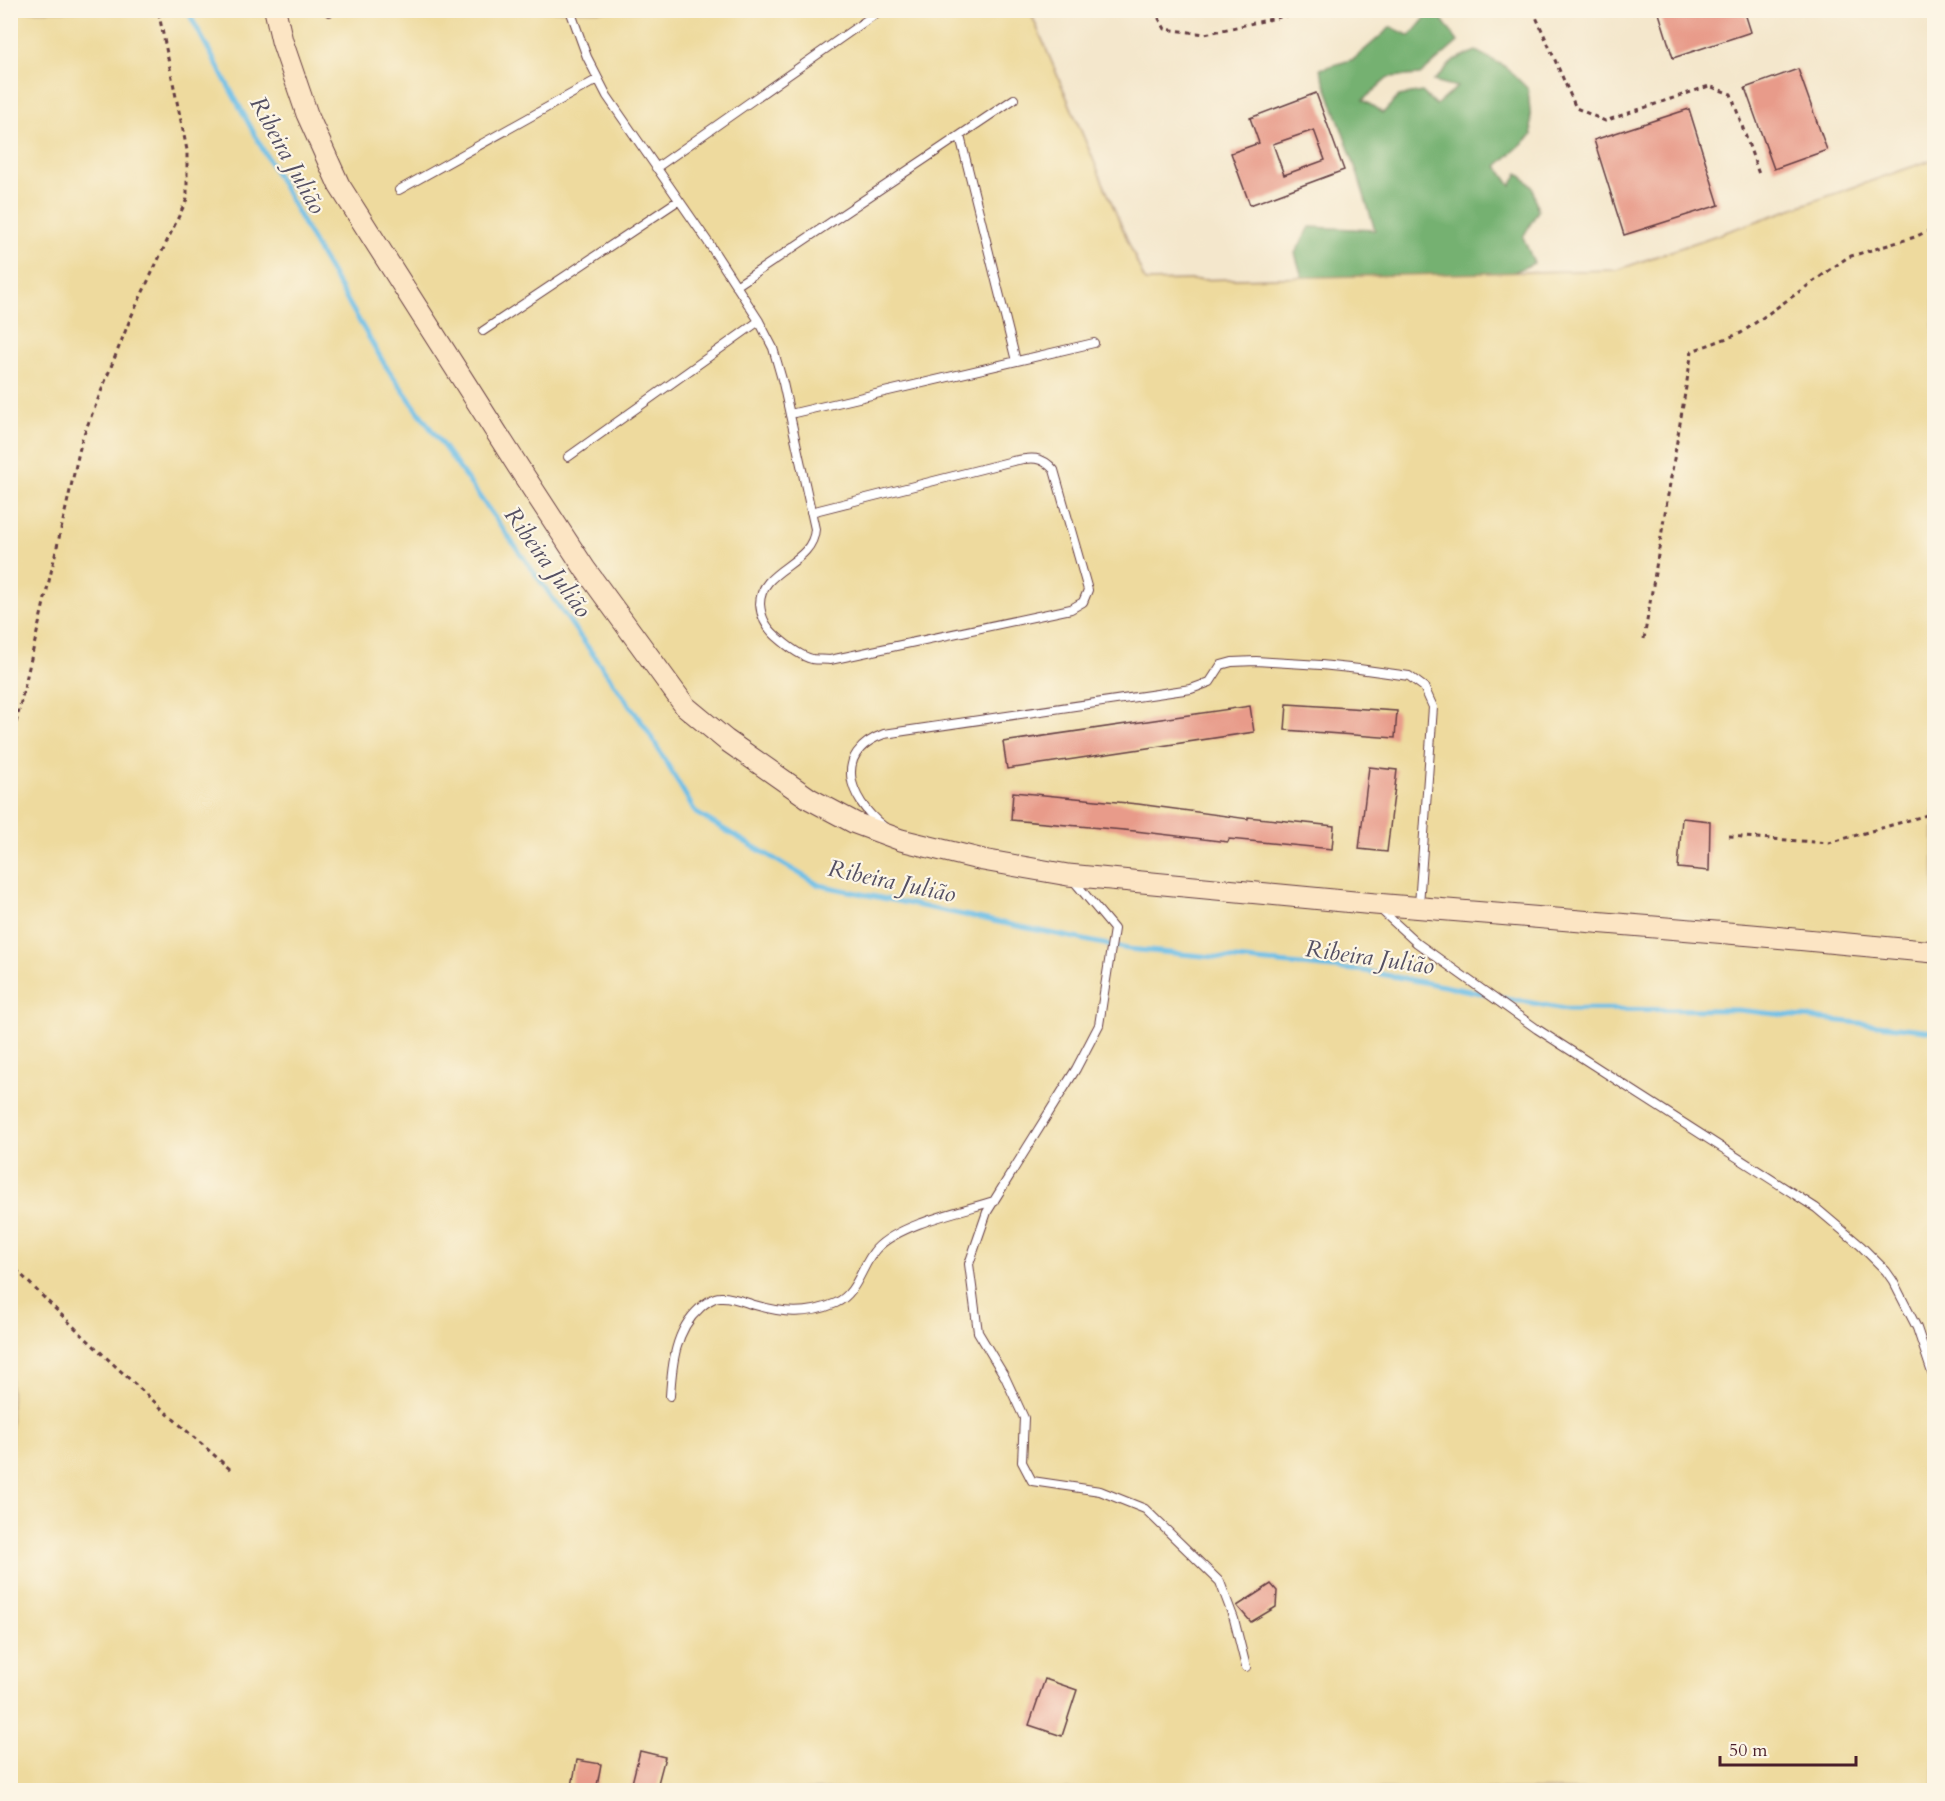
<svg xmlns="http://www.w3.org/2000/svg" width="1945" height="1801" font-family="Cardo,serif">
	<rect width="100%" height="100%" fill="#fcf5e5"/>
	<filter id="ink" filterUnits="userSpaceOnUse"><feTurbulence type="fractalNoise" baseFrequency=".0167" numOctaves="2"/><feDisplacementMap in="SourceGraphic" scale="12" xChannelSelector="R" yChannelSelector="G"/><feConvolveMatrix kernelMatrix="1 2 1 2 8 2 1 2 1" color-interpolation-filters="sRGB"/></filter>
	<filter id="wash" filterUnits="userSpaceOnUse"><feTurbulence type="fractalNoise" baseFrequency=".008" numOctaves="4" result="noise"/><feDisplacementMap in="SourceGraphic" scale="24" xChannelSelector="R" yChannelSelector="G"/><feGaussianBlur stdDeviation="1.35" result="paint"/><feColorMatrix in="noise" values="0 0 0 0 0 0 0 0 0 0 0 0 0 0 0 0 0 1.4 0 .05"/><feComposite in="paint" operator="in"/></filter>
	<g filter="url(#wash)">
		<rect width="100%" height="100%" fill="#f4e7cc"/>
		<path fill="#74b171" stroke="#5f684e" stroke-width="1.5" d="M1431,11h5l22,31 -38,33 -31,2 -26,23 20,13 16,-17 23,-4 14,13 21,-18 -23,-6 20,-21 22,-9 30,16 22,22 4,46 -35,31 14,20 7,-13 14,13 6,25 -15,26 11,26 -31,14 -191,34 -17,-58 15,-26 65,3 -19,-61 -36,-100 34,-10 37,-32 19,9z"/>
		<path fill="#eeda9e" stroke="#9c7c64" stroke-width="1.5" d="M11,11h1019l115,270 472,-11 317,-111v1631h-1923z"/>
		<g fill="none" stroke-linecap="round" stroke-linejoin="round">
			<path stroke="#6bbee7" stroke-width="5" d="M187,10l129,237 69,118 261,363 50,85 123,72 309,64 237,22 199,38 174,1 196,21"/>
		</g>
		<g id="blocks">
			<path fill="#e89b8a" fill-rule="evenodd" d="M1658,10h86l7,22 -78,26z
				M1798,69l29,81 -53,19 -29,-81z
				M1316,93l28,77 -94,35 -19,-52 28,-10 -9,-25zM1314,130l11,30 -41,15 -11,-31z
				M1689,109l30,96 -95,30 -30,-95z
				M1287,704l110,7 -2,27 -110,-8z
				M1250,706l4,26 -247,37 -4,-27z
				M1369,767l28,3 -10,82 -28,-3z
				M1013,792l125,12 110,15v-2l86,9 -2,23 -103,-10 -1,3 -93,-11 -124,-11z
				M1682,818l28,3 -1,50 -31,-3z
				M1271,1584l6,7 -1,16 -25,15 -14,-16z
				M1045,1679l32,11 -15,46 -33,-11z
				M640,1751l25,6 -9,34h-26z
				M577,1760l24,4 -5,27h-25z"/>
		</g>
	</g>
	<g filter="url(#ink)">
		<use href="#blocks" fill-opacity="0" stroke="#643d43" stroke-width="1.5"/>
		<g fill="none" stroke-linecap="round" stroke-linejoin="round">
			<defs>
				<path id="lane" d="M570,10l17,47 20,39 101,146 51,79 14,27 10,35 32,146c-2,36 -55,39 -55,75 1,14 6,23 16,32 9,8 24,20 36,23 5,1 13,0 18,1l241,-51 12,-7 5,-12 -34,-120c-12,-14 -23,-13 -41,-9l-202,51
					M329,12l6,-2
					M960,136l56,225
					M656,168l225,-158
					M399,190l199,-111
					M736,286l278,-187
					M483,331l196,-131
					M790,414l304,-71
					M568,457l191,-136
					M883,826c-34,-27 -51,-73 1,-92l307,-45 19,-7 11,-17 11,-3 24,-1 65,4 38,4 50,7 15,11 9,20 -14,198
					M1073,880l41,49 -15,96 -23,44 -89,143 -18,52 9,68 27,45 19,41 -2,44 10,19 68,10 45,18 75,73 14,37 12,48
					M1380,909l37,34 120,86 279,179 45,38 25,25 7,10 24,47 17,51
					M670,1396c2,-32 5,-66 30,-88 5,-5 14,-11 20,-11 10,-1 22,4 31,7 31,9 55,12 85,-1 22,-10 25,-37 40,-54 23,-25 86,-38 118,-48"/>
				<path id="secondary" d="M275,10l7,31 25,73 32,71 182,286 64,98 100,137 41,34 84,59 45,24 46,17 82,20 85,15 307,29 377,31 182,17"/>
			</defs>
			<use href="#lane" stroke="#643d43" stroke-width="10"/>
			<use href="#secondary" stroke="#643d43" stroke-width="23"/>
			<path stroke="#643d43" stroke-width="3" stroke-dasharray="4.5 4.5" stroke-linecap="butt" d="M1154,10l11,19 40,5 106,-24
				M1533,10l43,98 29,13 104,-35 22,8 29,83
				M1644,639l48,-288 49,-18 107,-76 67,-20 19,-9
				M10,749l72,-310 49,-122 56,-118v-49l-29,-140
				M1729,836l100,7 105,-30
				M10,1263c70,73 145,140 221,207"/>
			<use href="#lane" stroke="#fff" stroke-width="8"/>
			<use href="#secondary" stroke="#fce5c4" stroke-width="21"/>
		</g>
	</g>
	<g text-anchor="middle" stroke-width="4.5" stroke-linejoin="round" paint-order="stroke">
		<g font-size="24" font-style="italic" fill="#544f63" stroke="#fcf5e5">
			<text transform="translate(288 155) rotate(61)" y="8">Ribeira Julião</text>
			<text transform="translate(548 562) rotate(54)" y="8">Ribeira Julião</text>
			<text transform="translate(892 881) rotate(12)" y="8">Ribeira Julião</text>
			<text transform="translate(1370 957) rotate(8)" y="8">Ribeira Julião</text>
		</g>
	</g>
	<rect width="1945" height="1801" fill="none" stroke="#fcf5e5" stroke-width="36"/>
	<path d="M1720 1756v9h136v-9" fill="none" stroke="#4a1f2b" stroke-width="3"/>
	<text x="1729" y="1756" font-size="18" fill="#4a1f2b" stroke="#fcf5e5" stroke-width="4.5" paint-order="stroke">50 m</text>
</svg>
